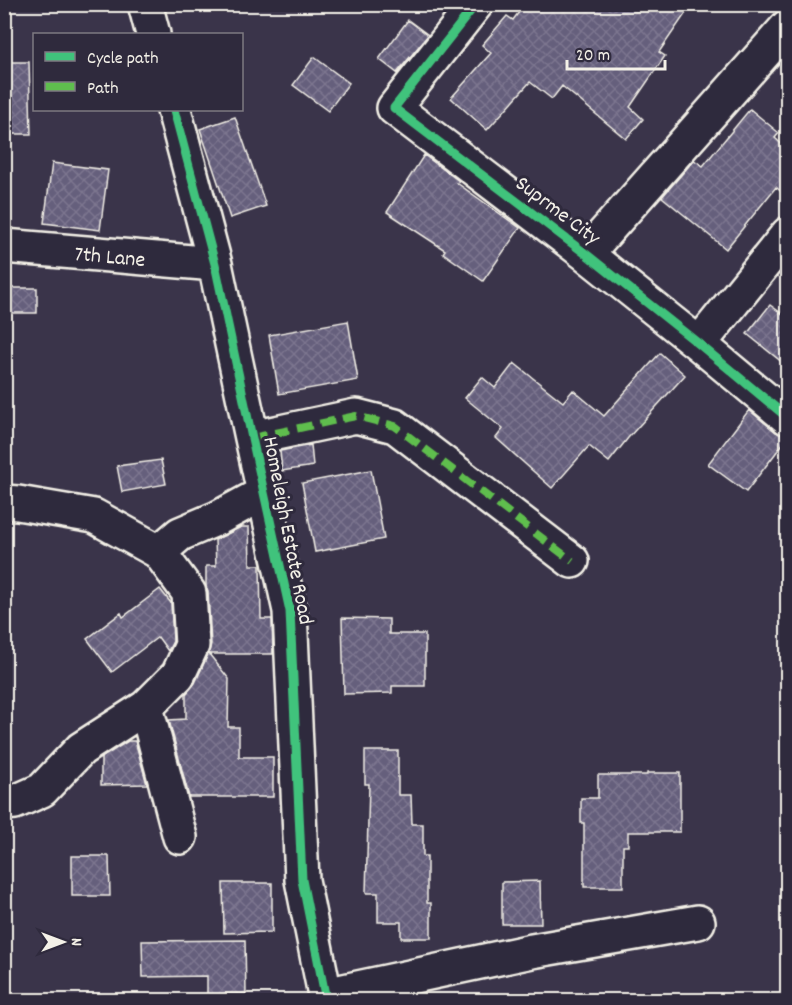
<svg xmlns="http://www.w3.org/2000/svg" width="792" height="1005" font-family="Dekko,sans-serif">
	<defs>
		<pattern id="building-cross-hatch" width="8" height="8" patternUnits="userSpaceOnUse" patternTransform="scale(1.5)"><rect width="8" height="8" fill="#655e7c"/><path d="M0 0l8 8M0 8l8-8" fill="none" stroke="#7c768f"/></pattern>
	</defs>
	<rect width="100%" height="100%" fill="#3a344a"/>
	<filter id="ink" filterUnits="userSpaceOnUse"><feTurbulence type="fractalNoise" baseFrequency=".0167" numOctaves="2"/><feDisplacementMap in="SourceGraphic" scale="12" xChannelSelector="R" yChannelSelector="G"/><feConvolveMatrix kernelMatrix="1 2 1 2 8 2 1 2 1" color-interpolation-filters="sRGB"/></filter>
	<g filter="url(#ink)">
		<path fill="url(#building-cross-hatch)" stroke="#f4f1e8" stroke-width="1.5" d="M525,4h167l-33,48 6,4 -35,51 13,12 -17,20 -64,-53 -10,13 -22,-17 -43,48 -36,-32 40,-45 -9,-8 25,-29 6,4z
			M408,20l20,15 -31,38 -18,-14z
			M314,57l35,26 -21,28 -35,-26z
			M4,62h25l2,72h-27z
			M750,109l29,24 -4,5 13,12v48l-12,-11 -50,62 -64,-52 32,-37 9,6z
			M235,117l31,89 -36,12 -30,-89z
			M424,155l35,26 -2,2 63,45 -37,53 -40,-28 2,-3 -58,-38z
			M52,163l56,7 -8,60 -56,-7z
			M4,288h33v25h-33z
			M770,305l18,13v49l-41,-33z
			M348,321l10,59 -79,14 -10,-59z
			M660,353l25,22 -57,63 -19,24 -20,-16 -37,42 -56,-50 7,-9 -38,-31 17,-21 13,11 19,-25 49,39 10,-12 31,26z
			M749,410l27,22 12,5 -42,55 -38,-28z
			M311,445l2,21 -31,5 -2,-20z
			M161,460l5,24 -44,8 -5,-26z
			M371,470l13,69 -69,13 -13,-69z
			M241,527h8l1,38h10l1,54h11l1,35h-64l20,25 -1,48h11v30h34v40h-84l-20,-77 17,-1v-25l9,-11 14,-31 2,-8 -3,-52 -2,-5v-21h10l-1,-26z
			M160,589l11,14 2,38 -5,10 -10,-14 -46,35 -25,-33 34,-26 2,4z
			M342,618l47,1v15h36v52h-33v7l-48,1z
			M128,741h7l12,43 -46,1v-27z
			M365,751h33v44h13l1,29h11v32h4v47h4v35h-30v-16h-23v-29h-12l3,-109h-4z
			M647,773h33v59h-52v14h-5v41h-39v-64h-3v-25h17v-23h49z
			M72,856h37l1,40h-38z
			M540,881l1,43h-39v-42z
			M223,883h49v49l-48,1z
			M245,940l1,54 -39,1v-19l-64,1 -1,-36z"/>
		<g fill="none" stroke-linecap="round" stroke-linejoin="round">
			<defs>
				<path id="minor" d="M145,4l8,30
					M476,4l-82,104 192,146 113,90 89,74
					M174,110l41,154 37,174 38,173 12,269 24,120
					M4,246l211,18
					M586,254l202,-228
					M699,344l89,-110
					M252,438l104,-22 39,10 177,135
					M4,502l14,1 76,13 65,36 30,41 3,52 -14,30 -32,32 34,130
					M159,552l21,-18 38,-16 46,-25
					M4,803l11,-1 27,-12 39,-41 65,-42
					M325,995l207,-44 166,-29"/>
			</defs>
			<use href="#minor" stroke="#f4f1e8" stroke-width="38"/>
			<use href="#minor" stroke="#2f2a3d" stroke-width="33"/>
			<path stroke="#5fbe4e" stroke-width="8" stroke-dasharray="15 8" stroke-linecap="butt" d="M252,438l104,-22 39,10 177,135"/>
			<defs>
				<path id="cycleway" d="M476,4l-82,104 192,146 113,90 89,74
					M174,110l41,154 37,174 38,173 12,269 24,120"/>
			</defs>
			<use href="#cycleway" stroke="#2f2a3d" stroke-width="13"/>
			<use href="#cycleway" stroke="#40c37c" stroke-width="9"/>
		</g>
	</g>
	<g text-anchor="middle" stroke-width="6" stroke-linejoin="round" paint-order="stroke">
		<g font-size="22" fill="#f4f1e8" stroke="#2f2a3d">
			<text transform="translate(559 209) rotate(37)" y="8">Suprme City</text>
			<text transform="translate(110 255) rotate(5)" y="8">7th Lane</text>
			<text transform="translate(290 530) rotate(79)" y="8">Homeleigh Estate Road</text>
		</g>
	</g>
	<rect width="792" height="1005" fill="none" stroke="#2f2a3d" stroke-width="24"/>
	<rect x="12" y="12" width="768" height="981" fill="none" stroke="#f4f1e8" stroke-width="2" filter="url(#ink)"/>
	<rect x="33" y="33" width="210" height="78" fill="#2f2a3d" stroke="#7e7a81" stroke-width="1.5"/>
	<rect x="45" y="52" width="30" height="9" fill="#40c37c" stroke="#7e7a81" stroke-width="1.5"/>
	<text x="87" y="63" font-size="18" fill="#f4f1e8">Cycle path</text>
	<rect x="45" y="82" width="30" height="9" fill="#5fbe4e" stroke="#7e7a81" stroke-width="1.5"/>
	<text x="87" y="93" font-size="18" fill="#f4f1e8">Path</text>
	<g transform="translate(63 942) rotate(90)" stroke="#2f2a3d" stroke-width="4.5" paint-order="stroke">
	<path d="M0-4.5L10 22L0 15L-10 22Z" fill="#f4f1e8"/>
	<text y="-9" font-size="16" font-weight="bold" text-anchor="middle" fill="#f4f1e8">N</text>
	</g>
	<path d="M567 60v9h98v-9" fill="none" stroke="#f4f1e8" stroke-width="3"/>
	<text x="576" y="60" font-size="18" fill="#f4f1e8" stroke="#2f2a3d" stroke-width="4.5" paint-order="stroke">20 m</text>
</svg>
